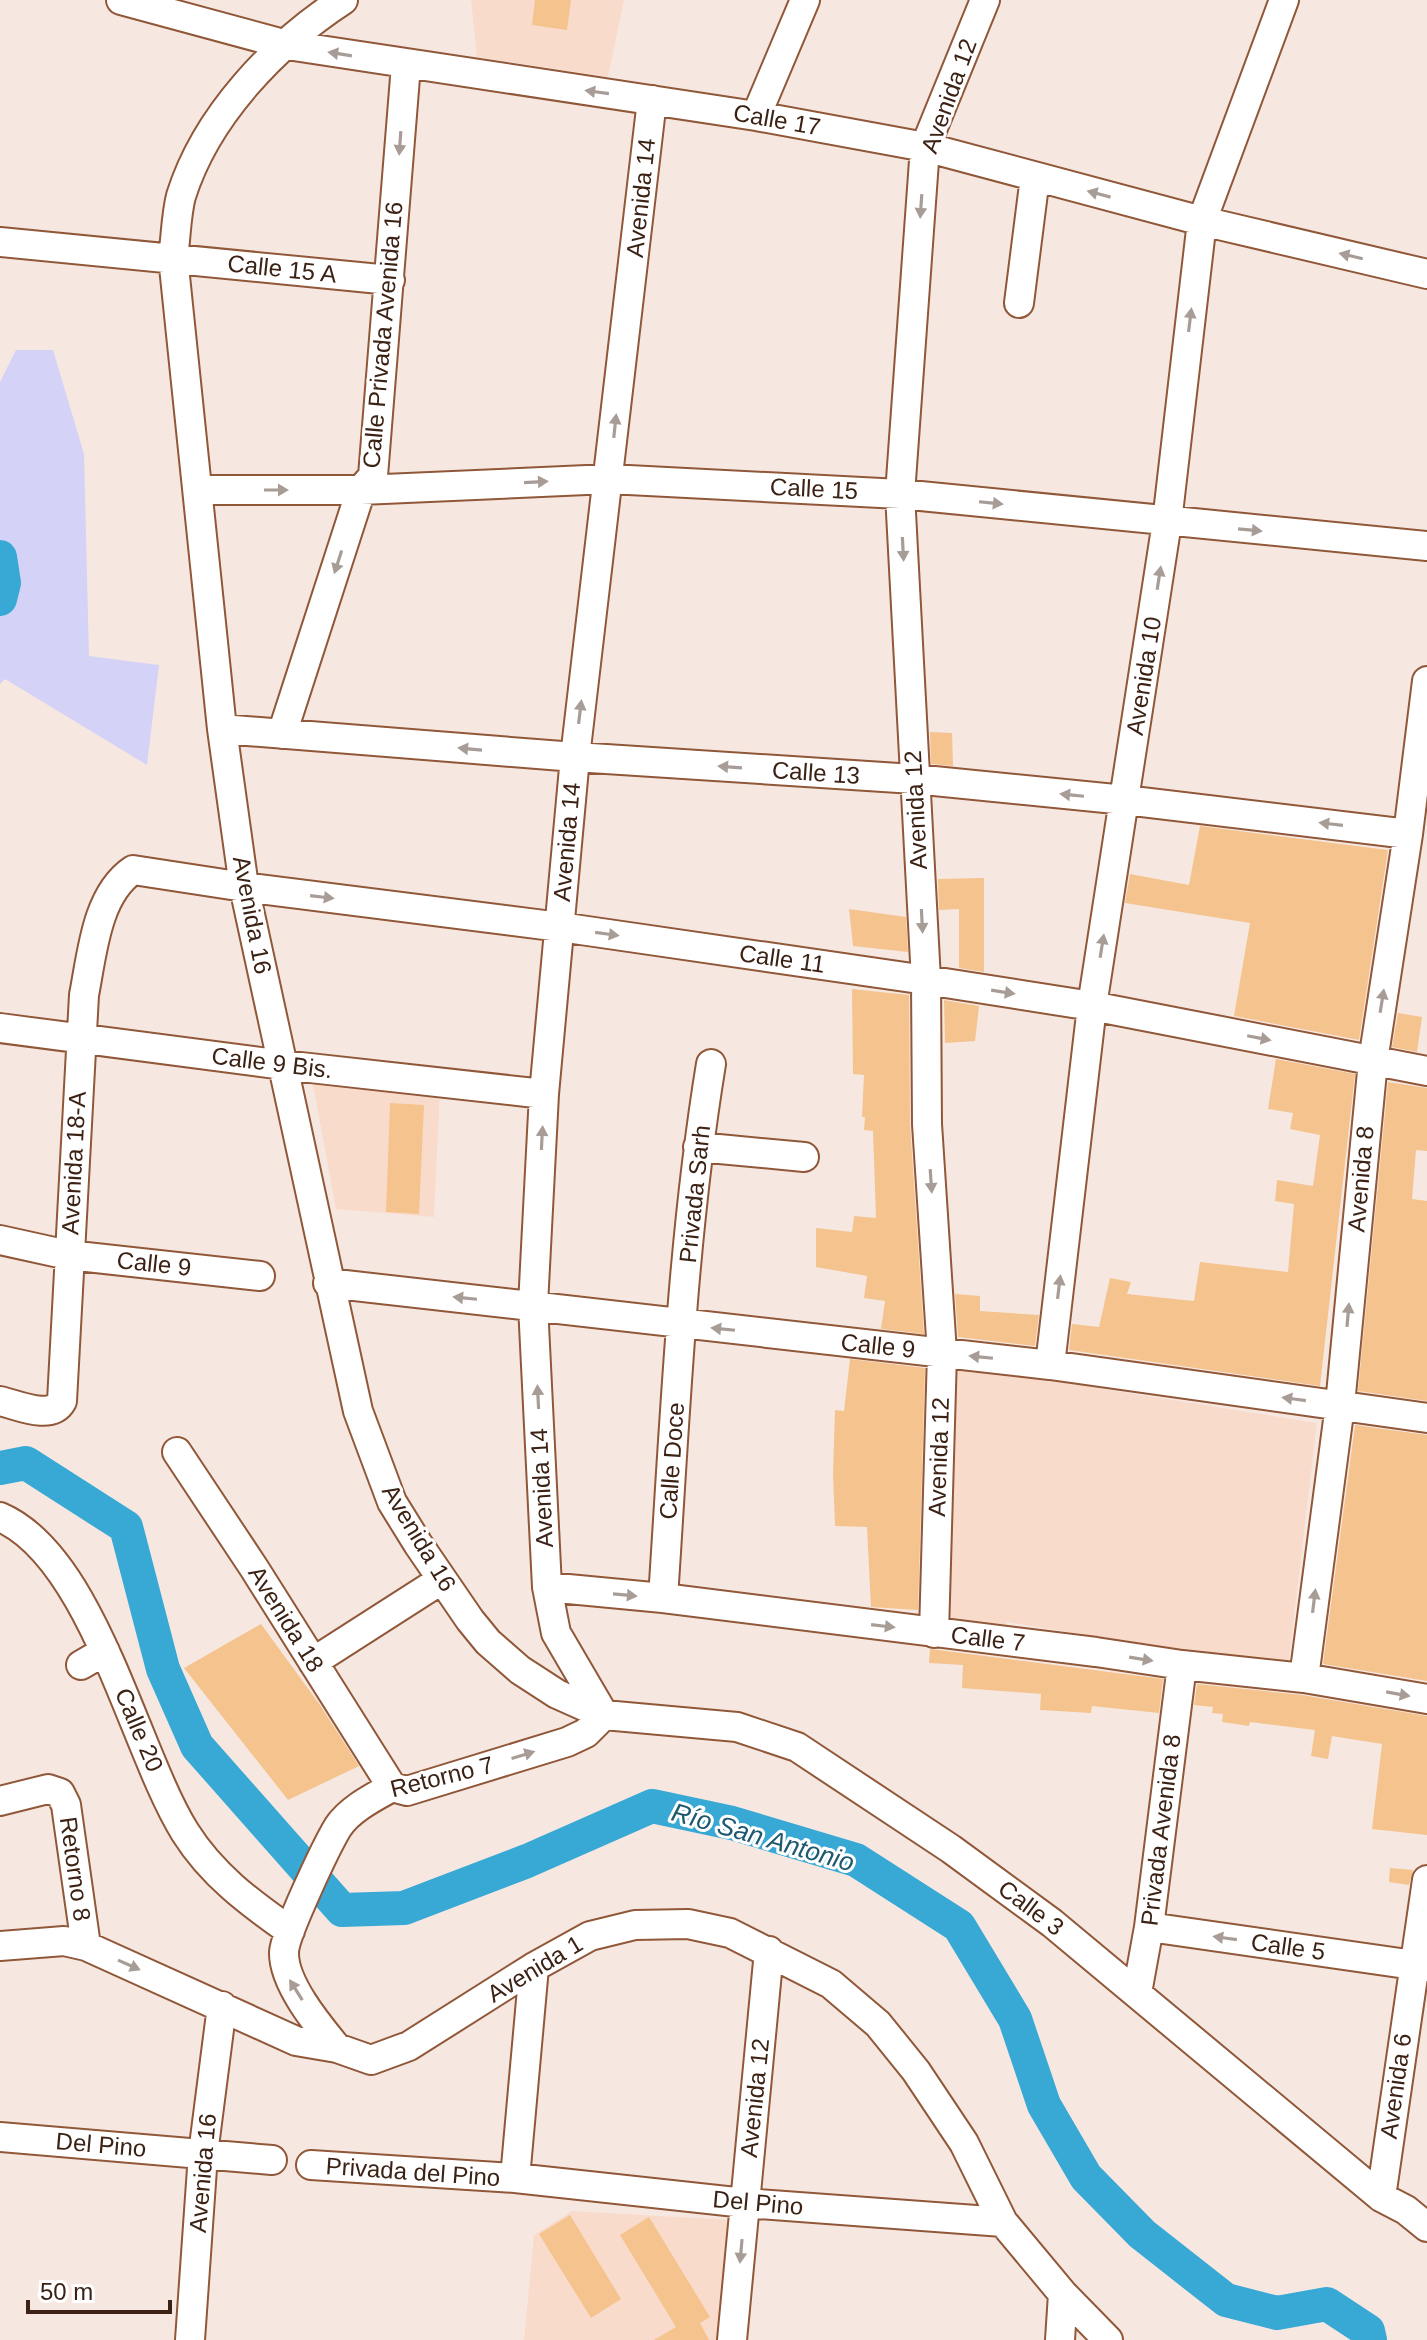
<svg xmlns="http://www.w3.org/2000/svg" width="1427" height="2340" font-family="Arial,sans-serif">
	<rect width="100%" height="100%" fill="#f6e8e1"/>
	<path fill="#f9dbcb" d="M471,0h153l-16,77 -131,-20z
		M312,1079l128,12 -6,126 -98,-8z
		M952,1360l82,18 283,45 -29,244 -281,-45 -3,14 -55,-8z
		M572,2211l160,9 -11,120h-197l10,-105z"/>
	<path fill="#d5d2f7" d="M16,350h37l31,104 5,202 70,9 -12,100 -142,-86 -5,5v-302z"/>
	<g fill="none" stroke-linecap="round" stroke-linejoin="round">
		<path stroke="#38a8d4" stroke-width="34" d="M0,557l4,26 -4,16
			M0,1468l26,-5 100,64 37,142 34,77 145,164 62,-2 123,-47 125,-55 80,17 124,37 103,66 56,93 29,86 42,72 56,57 84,66 51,13 50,-9 41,27 2,9"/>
	</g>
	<path fill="#f4c38e" d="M535,0h36l-4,30 -35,-5z
		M930,732l22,1 1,33 -22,-2z
		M1200,826l188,24 -29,190 -125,-24 16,-93 -125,-20 5,-29 59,11z
		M984,878v94l-25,-4v-59l-20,1 -1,-31z
		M849,909l57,8 2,35 -55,-6z
		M852,989l57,6 1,129 14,210 -43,-5 4,-28 -21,-3 3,-22 -51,-9v-39l36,4 2,-16 22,2 -3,-87 -9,-1 1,-13h-3l2,-42 -11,-1z
		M944,1000l35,6 -4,35 -30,2z
		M1398,1013l24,4 -5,35 -25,-5z
		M1276,1059l79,15 -35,312 -251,-36 3,-26 27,3 11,-49 21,4 -4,12 67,7 6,-39 88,10 6,-68 -19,-3 2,-21 36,6 7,-51 -30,-6 3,-16 -25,-4z
		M1388,1082l39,6v63l-11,-1 -4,49 15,2v200l-69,-10z
		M390,1103l34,2 -5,109 -33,-2z
		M955,1294l25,2v15l59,4 -4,31 -77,-9z
		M850,1359l75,9 -7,242 -47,-3 -4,-80 -32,-1 -2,-52 2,-64 9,1z
		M1355,1425l72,10v246l-104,-17z
		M261,1624l59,81 39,61 -71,34 -104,-132z
		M930,1649l233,30 -4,34 -67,-7 -1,7 -51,-3 1,-16 -79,-6 1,-23 -34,-2z
		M1197,1684l105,11 125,21v119l-55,-6 10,-85 -50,-8 -4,23 -17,-3 4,-26 -65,-8 -1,4 -27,-4 1,-8 -11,-1 1,-6 -19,-2z
		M1390,1868l23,2 -4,15 -20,-3z
		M570,2215l51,84 -30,19 -52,-84z
		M649,2217l61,100 -10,6 9,17h-55l22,-13 -56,-92z"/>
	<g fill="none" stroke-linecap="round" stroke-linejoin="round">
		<defs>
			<path id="minor" d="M121,0l166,45 469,71 169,31 277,74 225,53
				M343,0c-69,45 -137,116 -162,196 -5,19 -5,42 -8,61l49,472 22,158 114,524 34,91 26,42 52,76 18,22 32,28 37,24 47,21 133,12 60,20 154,102 101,74 329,274 25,13 21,17
				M756,116l49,-116
				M0,242l390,38
				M1019,303l16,-126
				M198,490h163l248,-11 291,15 527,52
				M222,729l353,28 339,22 211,21 283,34
				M282,734l79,-244 12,-14 33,-411
				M0,1028l283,37 261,29
				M698,1147l106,10
				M0,1240l68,15 192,21
				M328,1283l722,82 377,53
				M1050,1365l42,-359 75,-484 35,-301 82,-221
				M0,1401c18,4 51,20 62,0l22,-406c8,-40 12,-100 49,-125l111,17 316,40 366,53 166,26 335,65
				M177,1452l77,116 138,219
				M0,1517c93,40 134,233 185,315 27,43 65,71 105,99
				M547,1587l116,11 433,54 86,13 122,13 123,21
				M663,1598c12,-178 19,-357 48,-534
				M934,1633l8,-280 -15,-229 -1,-144 -26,-486 25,-347 60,-147
				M313,1662l128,-82
				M81,1665l24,-14
				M1304,1678l36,-273 33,-344 35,-227 19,-153
				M604,1715l-48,-82 -9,-46 -14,-282 11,-211 31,-337 77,-657
				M0,1801l48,-12 12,4 6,12 20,141
				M1149,1927l278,40
				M0,1946l64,-5 22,5 210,95 41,7 34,12 38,-14 125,-79 56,-31 45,-11 53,-1 42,9 101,51 47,40 38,47 48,72 39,79 60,72 45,46
				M1137,1993l12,-66 33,-262
				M337,2048c-19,-23 -54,-65 -53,-96 1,-19 43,-107 54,-125 12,-18 36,-30 54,-40l15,4 160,-49 19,-9 18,-18
				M0,2137l272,23
				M311,2165l204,13 230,25 258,19
				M515,2178l19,-211
				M1381,2197l46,-317
				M190,2340l13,-186 19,-148
				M732,2340l37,-389
				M1060,2340l3,-46"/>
		</defs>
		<use href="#minor" stroke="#905738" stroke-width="32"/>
		<use href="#minor" stroke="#fff" stroke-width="28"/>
	</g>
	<defs><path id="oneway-solid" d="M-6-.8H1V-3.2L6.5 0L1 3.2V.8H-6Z" transform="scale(2)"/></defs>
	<g fill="#a79c96">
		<use href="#oneway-solid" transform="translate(340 54) rotate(-171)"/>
		<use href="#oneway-solid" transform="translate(597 92) rotate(-172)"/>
		<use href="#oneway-solid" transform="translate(400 143) rotate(94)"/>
		<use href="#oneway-solid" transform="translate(1099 194) rotate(-165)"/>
		<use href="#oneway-solid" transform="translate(921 206) rotate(94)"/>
		<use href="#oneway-solid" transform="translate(1351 256) rotate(-167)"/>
		<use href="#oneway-solid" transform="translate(1190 320) rotate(-83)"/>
		<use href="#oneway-solid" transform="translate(615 426) rotate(-84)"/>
		<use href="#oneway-solid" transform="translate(536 482) rotate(-3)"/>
		<use href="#oneway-solid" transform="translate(276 490)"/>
		<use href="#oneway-solid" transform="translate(991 503) rotate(6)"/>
		<use href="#oneway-solid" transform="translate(1250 530) rotate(5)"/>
		<use href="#oneway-solid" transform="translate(903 549) rotate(87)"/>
		<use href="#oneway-solid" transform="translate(338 562) rotate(108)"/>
		<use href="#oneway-solid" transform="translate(1159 578) rotate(-81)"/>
		<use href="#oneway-solid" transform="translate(580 712) rotate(-83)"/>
		<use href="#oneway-solid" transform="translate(470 749) rotate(-175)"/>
		<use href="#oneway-solid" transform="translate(730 767) rotate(-176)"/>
		<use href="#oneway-solid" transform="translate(1072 795) rotate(-174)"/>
		<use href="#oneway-solid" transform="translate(1331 824) rotate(-173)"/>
		<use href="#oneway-solid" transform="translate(322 897) rotate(7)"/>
		<use href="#oneway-solid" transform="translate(922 921) rotate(87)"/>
		<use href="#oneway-solid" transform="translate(607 934) rotate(8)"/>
		<use href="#oneway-solid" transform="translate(1102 946) rotate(-81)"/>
		<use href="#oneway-solid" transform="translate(1003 992) rotate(9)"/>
		<use href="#oneway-solid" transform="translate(1382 1001) rotate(-81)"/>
		<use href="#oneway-solid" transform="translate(1259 1038) rotate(11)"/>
		<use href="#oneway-solid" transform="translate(542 1138) rotate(-87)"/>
		<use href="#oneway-solid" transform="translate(931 1181) rotate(86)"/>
		<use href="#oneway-solid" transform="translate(1059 1287) rotate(-83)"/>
		<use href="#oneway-solid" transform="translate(465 1298) rotate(-174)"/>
		<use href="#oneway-solid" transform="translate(1348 1315) rotate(-85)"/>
		<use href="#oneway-solid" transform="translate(723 1329) rotate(-174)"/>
		<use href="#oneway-solid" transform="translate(981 1357) rotate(-174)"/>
		<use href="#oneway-solid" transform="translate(538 1397) rotate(-93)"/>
		<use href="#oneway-solid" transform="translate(1294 1399) rotate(-172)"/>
		<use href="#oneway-solid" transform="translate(625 1595) rotate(5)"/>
		<use href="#oneway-solid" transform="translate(1314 1601) rotate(-83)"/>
		<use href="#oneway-solid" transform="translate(883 1626) rotate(7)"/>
		<use href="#oneway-solid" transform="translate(1141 1659) rotate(9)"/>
		<use href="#oneway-solid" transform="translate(1398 1694) rotate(10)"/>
		<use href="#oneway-solid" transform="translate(523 1755) rotate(-17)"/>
		<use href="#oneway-solid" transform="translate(1225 1938) rotate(-172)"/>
		<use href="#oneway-solid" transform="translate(129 1965) rotate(24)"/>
		<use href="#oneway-solid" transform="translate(296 1990) rotate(-122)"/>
		<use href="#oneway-solid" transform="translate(741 2251) rotate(95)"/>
	</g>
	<g text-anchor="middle" stroke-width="6" stroke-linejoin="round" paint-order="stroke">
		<g font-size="24" fill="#3b2215" stroke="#fff">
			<text transform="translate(949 96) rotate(-70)" y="8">Avenida 12</text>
			<text transform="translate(777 120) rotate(10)" y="8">Calle 17</text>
			<text transform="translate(641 198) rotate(-84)" y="8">Avenida 14</text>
			<text transform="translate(282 269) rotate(6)" y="8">Calle 15 A</text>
			<text transform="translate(383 335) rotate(-85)" y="8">Calle Privada Avenida 16</text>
			<text transform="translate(814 489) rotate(3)" y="8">Calle 15</text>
			<text transform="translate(1144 676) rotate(-81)" y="8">Avenida 10</text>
			<text transform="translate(816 773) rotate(4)" y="8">Calle 13</text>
			<text transform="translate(916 810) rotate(-93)" y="8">Avenida 12</text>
			<text transform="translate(567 842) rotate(-85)" y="8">Avenida 14</text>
			<text transform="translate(252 915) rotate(79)" y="8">Avenida 16</text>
			<text transform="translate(782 959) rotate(8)" y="8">Calle 11</text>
			<text transform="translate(272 1063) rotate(7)" y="8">Calle 9 Bis.</text>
			<text transform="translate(74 1163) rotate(-87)" y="8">Avenida 18-A</text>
			<text transform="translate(1361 1179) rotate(-85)" y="8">Avenida 8</text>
			<text transform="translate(695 1194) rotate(-84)" y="8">Privada Sarh</text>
			<text transform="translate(154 1264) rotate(6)" y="8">Calle 9</text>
			<text transform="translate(878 1346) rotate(6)" y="8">Calle 9</text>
			<text transform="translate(939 1457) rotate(-88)" y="8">Avenida 12</text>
			<text transform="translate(672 1461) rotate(-86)" y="8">Calle Doce</text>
			<text transform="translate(542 1488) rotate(-93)" y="8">Avenida 14</text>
			<text transform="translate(419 1538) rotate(59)" y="8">Avenida 16</text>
			<text transform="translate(286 1619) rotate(58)" y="8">Avenida 18</text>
			<text transform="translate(988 1639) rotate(7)" y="8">Calle 7</text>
			<text transform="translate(139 1730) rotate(67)" y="8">Calle 20</text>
			<text transform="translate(442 1777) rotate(-14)" y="8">Retorno 7</text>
			<text transform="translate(1161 1830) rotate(-83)" y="8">Privada Avenida 8</text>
			<text transform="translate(75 1869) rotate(82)" y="8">Retorno 8</text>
			<text transform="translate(1031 1908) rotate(37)" y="8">Calle 3</text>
			<text transform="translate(1288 1947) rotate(8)" y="8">Calle 5</text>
			<text transform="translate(535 1969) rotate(-31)" y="8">Avenida 1</text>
			<text transform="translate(1396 2086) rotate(-82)" y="8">Avenida 6</text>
			<text transform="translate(755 2098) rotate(-84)" y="8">Avenida 12</text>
			<text transform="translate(101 2145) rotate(5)" y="8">Del Pino</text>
			<text transform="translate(413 2172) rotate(4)" y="8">Privada del Pino</text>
			<text transform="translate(203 2173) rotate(-85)" y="8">Avenida 16</text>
			<text transform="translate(758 2203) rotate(5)" y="8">Del Pino</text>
		</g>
		<g font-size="26" font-style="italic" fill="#1d586f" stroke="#fff">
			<text transform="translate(763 1837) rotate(16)" y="9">Río San Antonio</text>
		</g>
	</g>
	<path d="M28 2300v12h142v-12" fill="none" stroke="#3b2215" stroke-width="4"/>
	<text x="40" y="2300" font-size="24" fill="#3b2215" stroke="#ffffff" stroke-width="6" paint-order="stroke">50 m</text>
</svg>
